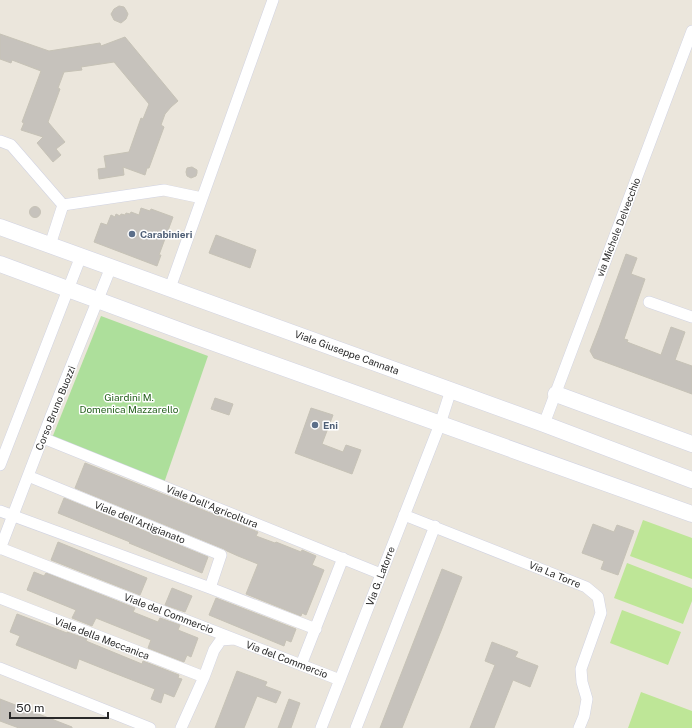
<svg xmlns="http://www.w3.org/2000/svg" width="692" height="728" font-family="'Public Sans',sans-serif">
	<rect width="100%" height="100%" fill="#ebe6dc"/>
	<path fill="#addf9b" d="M101,316l107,40 -44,127 -112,-45z"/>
	<path fill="#bee697" d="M643,520l49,18v41l-62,-23z
		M627,563l65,25v13l-9,23 -69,-26z
		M622,610l59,22 -13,33 -58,-22z
		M641,692l51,19v17h-64z"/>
	<path fill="#c6c2bc" stroke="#c6c2b6" d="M119,6l5,1 2,3 2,4 -2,5 -5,4 -7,-3 -3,-6 3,-5z
		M0,34l49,17 51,-8 1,3 24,-9 53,64 -7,6 -6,7 -4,11 3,2 -15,41h-2l-2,7 -22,-8 1,8 -25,4 -1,-10 8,-1 -2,-12 25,-4 12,-34 2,1 6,-15 -35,-42 -33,5 1,3 -18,2 -6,16 2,1 -12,33 17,20 -9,7 5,6 -8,7 -16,-19 6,-6 -22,-7 3,-7 -2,-1 19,-51 -29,-11 -1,3 -11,-4z
		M192,167l5,3v3l-1,3 -5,2 -4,-2 -1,-4 1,-4z
		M29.5 212a5.5 5.5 0 1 1 11 0a5.5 5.5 0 1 1-11 0Z
		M141,208l9,3 1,-2 22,8 -14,38h2l-4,11 -63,-24 7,-19 6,2 4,-10 4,2 1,-3 4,2 1,-2 4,1 1,-2 4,1 1,-2 8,3z
		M216,235l40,15 -6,18 -41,-15z
		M626,254l11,4 -6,16 14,5 -21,60 4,1 -1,2 34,13 10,-28 14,5 -10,28 17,6v28l-98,-36 -4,-7 9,-23z
		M215,398l18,6 -4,11 -18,-6z
		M311,408l22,7 -11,29 21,8 3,-7 15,5 -9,24 -57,-21z
		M85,463l173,69 -2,4 19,7 1,-1 25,10 1,-2 14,6 -4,9 12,5 -18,45 -4,-2 -1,3 -55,-22 12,-30 -20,-8 -11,-5 -3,-2 -149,-61z
		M64,498l144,59 -6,16 -73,-30 1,-1 -72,-29z
		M593,524l21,8 3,-7 17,6 -16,44 -17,-6 3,-8 -22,-8z
		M58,542l89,36 -7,17 -89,-35z
		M442,569l20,8 -21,54 -39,97h-22z
		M34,572l10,4 2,-3 89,35 -2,4 25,10 2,-4 20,7 -2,5 20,8 -7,19 -4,-2 -3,7 -36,-14 3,-8 -55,-22 -4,8 -20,-8 4,-8 -49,-20z
		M172,588l20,8 -7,16 -20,-7z
		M216,598l80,31 -5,13 -5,-2 -2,6 -75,-31z
		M17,614l50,19v-1l20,7 -1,2 56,23 1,-3 36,14 -1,3 4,1 -8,18 -10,-4 -3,10 -10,-4 4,-10 -46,-18 -30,-12 -3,10 -60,-24 4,-9 -10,-4z
		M492,642l26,10 -3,5 23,9 -8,21 -17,-7 -19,48h-24l25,-63 -10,-4z
		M237,671l30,11 -2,4 16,6 -5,11 -19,-7 -13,32h-29z
		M0,699l72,28v1h-53l-11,-4 -8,-3z
		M289,699l11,4 -9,25h-13z"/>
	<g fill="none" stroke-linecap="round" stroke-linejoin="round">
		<defs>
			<path id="street" d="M0,141l11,4 52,60 101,-15 38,8
				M50,245l13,-40
				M170,288l103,-288
				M649,302l43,15
				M544,424l148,-393
				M43,438l338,136
				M0,465l81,-209
				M28,476l193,79 -11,33
				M0,511l210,77 106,41
				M404,515l182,72 12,10 3,16 -20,56 1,13 5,17 -3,17 -5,12
				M0,548l340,132
				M0,549l51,-133 60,-149
				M0,598l204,79
				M301,665l42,-107
				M0,668l150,60
				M181,728l23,-51 10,-27 7,-10 13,-1
				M321,728l119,-304 11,-34
				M356,728l79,-202"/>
			<path id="secondary" d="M0,227l544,197 148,56
				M0,264l192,71 500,179
				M556,394l136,50"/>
		</defs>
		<use href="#street" stroke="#d1d3e2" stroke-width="12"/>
		<use href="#secondary" stroke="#d1d3e2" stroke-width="17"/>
		<use href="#street" stroke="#fff" stroke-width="11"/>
		<use href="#secondary" stroke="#fff" stroke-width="16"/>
	</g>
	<g fill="#5c6f8a" stroke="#fff" stroke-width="1.5">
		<circle cx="132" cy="234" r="4"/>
		<circle cx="315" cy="425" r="4"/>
	</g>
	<g text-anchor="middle" stroke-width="3" stroke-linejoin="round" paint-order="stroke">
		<g font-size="10" fill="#292929" stroke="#fff">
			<text transform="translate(618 227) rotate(-69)" y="4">via Michele Delvecchio</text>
			<text transform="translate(347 352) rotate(20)" y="4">Viale Giuseppe Cannata</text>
			<text transform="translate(55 408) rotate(-68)" y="4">Corso Bruno Buozzi</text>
			<text transform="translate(212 506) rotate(22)" y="4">Viale Dell'Agricoltura</text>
			<text transform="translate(140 522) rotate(22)" y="4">Viale dell'Artigianato</text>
			<text transform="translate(555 574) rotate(22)" y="4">Via La Torre</text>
			<text transform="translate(380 576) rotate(-69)" y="4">Via G. Latorre</text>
			<text transform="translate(169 613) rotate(21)" y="4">Viale del Commercio</text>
			<text transform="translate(102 638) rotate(21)" y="4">Viale della Meccanica</text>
			<text transform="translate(287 659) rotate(21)" y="4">Via del Commercio</text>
		</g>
		<g font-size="10" font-weight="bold" fill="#4e5e75" stroke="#fff" text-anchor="start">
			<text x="140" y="238">Carabinieri</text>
			<text x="323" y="429">Eni</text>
		</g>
		<g font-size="10" fill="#26621e" stroke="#fff">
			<text x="129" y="401">Giardini M.<tspan x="129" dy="12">Domenica Mazzarello</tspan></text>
		</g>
	</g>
	<path d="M10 712v6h98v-6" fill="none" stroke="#292929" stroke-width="2"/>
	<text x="16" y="712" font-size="12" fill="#292929" stroke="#ffffff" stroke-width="3" paint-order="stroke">50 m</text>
</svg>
